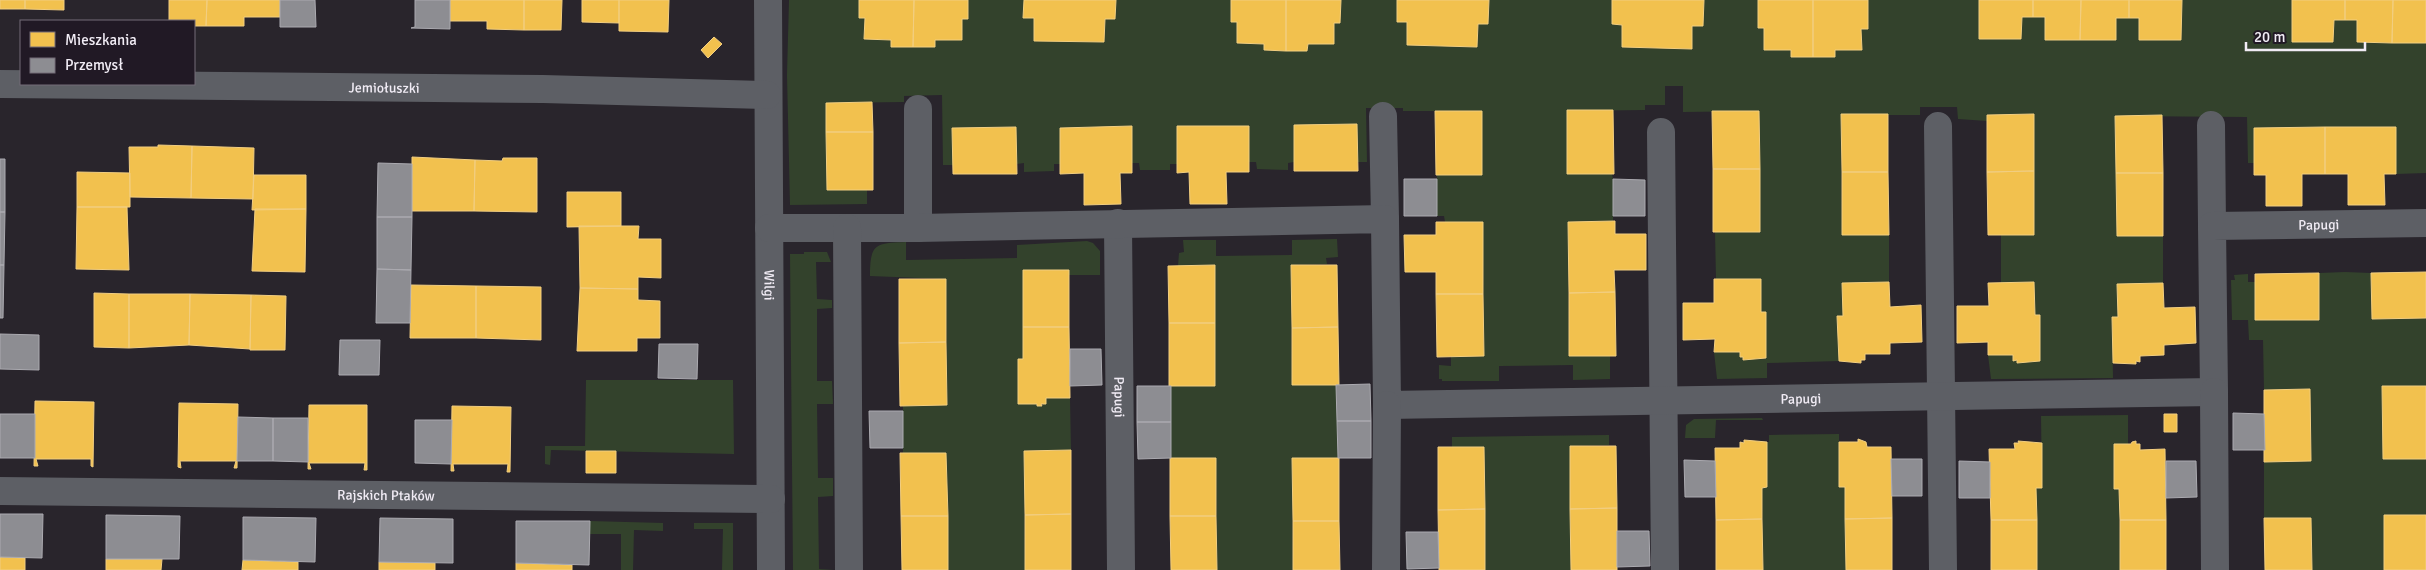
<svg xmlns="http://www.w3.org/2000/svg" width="2426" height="570" font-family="Signika,sans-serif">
	<rect width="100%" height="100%" fill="#29252c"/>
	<path fill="#33422c" d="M789,0h70v18h6l-1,21 27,1v7h44v-7h27v-21l6,-1v-18h56v18h10v23l70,1 1,-23h10l1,-19h115v21l6,1v21l27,1v6l43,1 1,-7h26v-21l6,-1 1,-22h56v22h10l1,23 69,2 1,-23h10l1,-24h123v24l10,1v22l70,2v-23h11l1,-26h54l6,28 27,22v7h44v-7h27l-1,-21h7v-29h112l41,39 1,-22h23v23h71v-22h23v22h42l1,-40h110v42h41l1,-22h23v22l69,1v130l-30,1v-47l-142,1v35h-6l-1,-46 -132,-1 2,120h46v47l-46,2 1,32 -6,1 1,60 -122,1 -3,-24h25v6l4,-1v3l23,-2v-45l-5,-1 -1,-33 -33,1v-48l33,-1v-120l-47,1v6l-29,-2 -1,-12h-37v8h-79l1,120h47v47l-46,34 -6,1 2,44 -72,2v15l-50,1 -3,-27h26v5h3l1,3 22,-2v-45l-5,-1v-33h-45l-1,-47h45l-1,-121 -76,1v-26h-18v19h-20v5l-78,1v63h45l1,5v42l-45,1 1,134h41v23l-37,1v-15l-74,1v15h-57v-2h-3v-14l12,1v-9l33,-1 -1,-96 -38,-38 -1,-6h-7v-41h45v-64h-79v-3h-37l1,54h-9l-1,-37h-63v37l-6,1v7l-31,-1 -1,-7h-7v-36h-72v38h-7v6h-30l-1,-7h-7v-37l-72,2 1,36h-7v7l-30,1v-9l-7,1 -1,-37 -64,1 1,37h-10l-1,-70 -38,1v6l-78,1 1,86 40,1v14l-77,1 -3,-130z
		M1337,239l1,18 -12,1 1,6 -36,1 1,120h44l2,73h-46l1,112h-76l-1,-112h-45v-72l44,-1v-91l-37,-28 1,-13 5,-1 -1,-12h33v16l76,-1v-15z
		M1087,241l6,2 7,8v24h-31l-1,-5h-45v89l15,47h4l4,-8h24l1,52 -47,1 1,119h-77l-2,-116 -43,-1v-47l44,-1 -1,-126 -76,-3c0,-32 5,-33 36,-34v18l111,-2v-13z
		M804,252h23l4,10h-15l1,37 15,1v8l-15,1v72h15l1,23h-16l1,74h15v18l-15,1 1,72 15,1h-41l-3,-316h14z
		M2345,272l26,1 1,46 54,-1v68l-44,1 1,72h43v56h-42v55h-72l-1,-52h-47v-56l47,-1 -1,-72 -46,1 -1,-50h-14l-1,-20h-16l-1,-40h4l-1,-5 14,-1v8h7v38h64v-47z
		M586,380h147l1,74 -183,-4 -1,15 -5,-1v-18h40z
		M2128,415v29h-14v44l5,1 1,81h-83l-1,-82h6l-1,-72z
		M1762,418l1,2h-47l-1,18h-30l1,-13 8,-6z
		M1839,434v53h6l1,83h-83l-1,-82 5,-1v-45h2v-7z
		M1609,435v10l-39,1 1,124h-86l-1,-123h-32v-10z
		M590,521l73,2v8l-29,-1 -1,40h-12v-36h-32z
		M694,523h39v47h-11l1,-41h-29z"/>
	<path fill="#f2c14e" stroke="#f2ce80" d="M0,0h25v9h-25z
		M25,0h39v10l-39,-1z
		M169,0h38l-1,26h-12v-5h-25z
		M207,0h73v17h-36v9h-38z
		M450,0h74v30l-37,-1v-8h-37z
		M524,0h38l-1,30h-37z
		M582,0h37v23l-37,-1z
		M619,0h50l-1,32 -49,-1z
		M859,0h55l-1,47h-22v-7l-27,-1 1,-21h-6z
		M914,0h54v19h-6v21h-27v7h-22z
		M1024,0h92l-1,19h-10l-1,23 -70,-1v-23h-11z
		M1231,0h55v51l-22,-1v-6l-27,-1v-21h-6z
		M1286,0h55l-1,23h-6v21h-26l-1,7h-21z
		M1397,0h92l-1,24h-10l-1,23 -70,-2v-23h-10z
		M1612,0h92l-1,26h-11v23l-70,-2v-22l-10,-1z
		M1758,0h55v57h-22v-7h-27v-22h-6z
		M1813,0h55v29h-7l1,21h-27v7h-22z
		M1979,0h54v17h-11l-1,22h-42z
		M2033,0h48l-1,40h-35v-23h-12z
		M2081,0h48v18h-13v22h-36z
		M2129,0h53l-1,40h-42v-22h-10z
		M2292,0h53v20h-11l-1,22h-41z
		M2345,0h48l-1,43 -35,-1v-22h-12z
		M2393,0h33v43h-34z
		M714,37l8,7 -14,14 -7,-8z
		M872,102l1,30h-47v-29z
		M1567,110h46l1,64h-47z
		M1435,111h47v64h-46z
		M1712,111h47l1,58h-47z
		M1841,114h47v58h-46z
		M2034,114v57l-47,1v-57z
		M2162,115l1,58h-47l-1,-57z
		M1357,124l1,47h-64v-46z
		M1132,126v47h-12l1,31 -37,1v-32l-24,1v-46z
		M1177,126h72v46h-23l1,32h-37l-1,-32 -12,1z
		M1016,127l1,47h-64l-1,-46z
		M2325,127h71v47h-12l1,31h-37v-31h-23z
		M2325,127v47h-23v32h-36v-31h-12v-47z
		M826,132h47v58h-46z
		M158,145l34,1 -1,52 -61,-1 -1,-50h29z
		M192,146l62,2 -1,51 -62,-1z
		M412,157l63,3 -1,51h-62z
		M503,158h34v54l-63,-1 1,-51 27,1z
		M1713,169h47v63h-47z
		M2034,171v64h-46l-1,-63z
		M77,172l53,1v34h-53z
		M1842,172h46l1,63h-47z
		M2116,173h47v63h-46z
		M254,175h52v34l-54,1z
		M567,192h54v34l-54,1z
		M77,207h50l2,63 -53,-1z
		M255,209h51l-1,63 -53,-1z
		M1615,221v13h31v36h-32l1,22 -46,1 -1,-71z
		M1436,222h47v72h-47v-22h-31l-1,-37h32z
		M579,226h60l-1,13h23v39l-23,-1v12l-58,-1z
		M1215,265v58h-46l-1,-57z
		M1291,265h46l1,62 -46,1z
		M1023,270h46v57h-46z
		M2426,272v46l-54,1 -1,-46z
		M2319,273v47h-64v-46z
		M899,279h47v63l-47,1z
		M1714,279h47v33h5v46l-23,2v-3h-3v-5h-26l1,-13 -32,1v-37h31z
		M1889,282l1,25 31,-2 1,37 -32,1v11h-25v6h-4v3l-22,-2 -2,-45h6l-1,-33z
		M2034,282l1,33h5v46l-23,2v-3l-4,1v-6h-25v-13l-31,1v-37h32l-1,-23z
		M2163,283l1,25 31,-1 1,36 -32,2v10l-24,1v6l-4,-1v3l-23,-1 -1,-46h6l-1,-33z
		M411,285l65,1v52h-66z
		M476,286l65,1v53l-65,-2z
		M580,288l58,1v11l22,1v37h-23v13h-60z
		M1615,292l1,64h-47v-63z
		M94,293l35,1v54l-35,-1z
		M129,294h61l-1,51 -60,3z
		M190,294l61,1 -1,54 -61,-4z
		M1436,294h47l1,62 -47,1z
		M251,295l35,1 -1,54h-35z
		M1169,323h46v63h-46z
		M1023,327h46l1,71h-24v6h-5l1,2h-5v-2h-19v-45h5z
		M1338,327l1,58h-47v-57z
		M946,342l1,63 -47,1 -1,-63z
		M2382,386h44v73h-43z
		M2310,389l1,72 -47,1v-72z
		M35,401l59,1 -1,65 -2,-1v-7h-55l2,7h-4z
		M179,403l59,1 -1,64h-3l2,-7h-56l1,7 -3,-1z
		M309,405h58v65h-3l1,-7h-56l2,6h-3z
		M452,406l59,1 -1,65h-3l1,-8h-55l1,7h-3z
		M2164,414h13v18h-13z
		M1858,439l8,3 1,5h24l1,71 -47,1v-32h-6v-45h19z
		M1744,440l23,2v45l-5,1v31l-46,1 -1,-72h25v-6l4,1z
		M2018,441l24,2v45h-6l1,32h-46l-2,-71h26l-1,-6h5z
		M2136,441v3h4v6l25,-1 1,71h-46l-1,-31h-5v-45h17l1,-2z
		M1570,446h46l1,62 -47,1z
		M1438,447h46l1,62 -47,1z
		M1071,450v64l-46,1 -1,-64z
		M586,451h30v22h-30z
		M900,453h46l2,63h-47z
		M1170,458h46v58h-46z
		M1292,458h47v63h-46z
		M1617,508v62h-46l-1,-61z
		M1485,509v61h-46l-1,-60z
		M1071,514v56h-46v-55z
		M2384,515h42v55h-42z
		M901,516h47v54h-46z
		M1170,516h46l1,54h-46z
		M1892,518v52h-46l-1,-51z
		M2264,518h47l1,52h-47z
		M1762,519l1,51h-47v-50z
		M1991,520h46v50h-46z
		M2120,520h46v50h-46z
		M1293,521h46l1,49h-47z
		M0,557l25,1v12h-25z
		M106,559h56l-1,11h-55z
		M243,560l55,2v8h-56z
		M379,562l56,1v7h-56z
		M516,563l56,2v5h-56z"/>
	<path fill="#8d8d92" stroke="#abaab0" d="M280,0h35l1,27h-36z
		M415,0h35v29l-39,-1 4,-1z
		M0,159h5v53h-5z
		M378,163l34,1v53h-35z
		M1404,179h33v37h-33z
		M1613,179l32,1v36h-32z
		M0,212h5l-1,53h-4z
		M377,217h35l-1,53 -34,-1z
		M0,265h4l-1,53h-3z
		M377,269l34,1 -1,53h-34z
		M0,334l39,1v35l-39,-1z
		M340,340h40l-1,35h-40z
		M659,344h39l-1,35 -39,-1z
		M1070,349h31l1,36 -32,1z
		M1370,384l1,37h-34l-1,-36z
		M1137,386h34v36h-34z
		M869,411h34v37h-33z
		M2233,413l31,1 1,36h-32z
		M0,414h35v44h-35z
		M238,417l35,1v43h-36z
		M273,418h35v44l-35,-1z
		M415,420h37l-1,44 -36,-1z
		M1337,421h34v37h-33z
		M1137,422h34v36l-33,1z
		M1891,459h31v37h-30z
		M1684,460l31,1 1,36h-31z
		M1959,461l31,1v36h-31z
		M2166,461h30l1,36 -31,1z
		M0,514h43l-1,44 -42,-1z
		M106,515l74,1 -1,43h-73z
		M243,517l73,1 -1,44 -72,-2z
		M380,518l73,1v44l-74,-1z
		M516,521h74l-1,44 -73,-2z
		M1617,531h32l1,35 -33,1z
		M1406,532h32l1,36 -32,1z"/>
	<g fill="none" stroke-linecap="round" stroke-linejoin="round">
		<g stroke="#5d5f65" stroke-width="28">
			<path id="s1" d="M768,0l3,570"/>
			<path id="s2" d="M0,84l543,5 224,6"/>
			<path d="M918,109v119"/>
			<path d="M1383,116l2,103"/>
			<path d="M2211,125l1,101"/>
			<path d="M1938,126l5,444"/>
			<path d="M1661,132l4,438"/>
			<path id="s3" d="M1118,223l3,347"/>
			<path id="s4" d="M769,228h149l467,-9 2,186 827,-13 -2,-166 214,-3"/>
			<path d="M847,228l2,342"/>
			<path d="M2214,392l1,178"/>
			<path id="s5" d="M0,491l771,8"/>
			<path d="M1386,570l1,-165"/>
		</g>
	</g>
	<g text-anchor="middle" stroke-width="5" stroke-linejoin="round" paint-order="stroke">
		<g font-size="14" fill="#f1ecf5" stroke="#211925">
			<text dy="5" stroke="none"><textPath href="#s2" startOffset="384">Jemiołuszki</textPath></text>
			<text dy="5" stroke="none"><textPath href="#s4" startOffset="1902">Papugi</textPath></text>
			<text dy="5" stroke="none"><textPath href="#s1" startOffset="285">Wilgi</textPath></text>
			<text dy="5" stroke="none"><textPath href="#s3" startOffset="174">Papugi</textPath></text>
			<text dy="5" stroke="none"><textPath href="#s4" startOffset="1216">Papugi</textPath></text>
			<text dy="5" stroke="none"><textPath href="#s5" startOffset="386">Rajskich Ptaków</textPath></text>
		</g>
	</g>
	<rect x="20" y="20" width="175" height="65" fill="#211925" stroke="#746d78"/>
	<rect x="30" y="32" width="25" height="15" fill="#f2c14e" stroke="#746d78"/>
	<text x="65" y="45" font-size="15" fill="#f1ecf5">Mieszkania</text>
	<rect x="30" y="58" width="25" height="15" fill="#8d8d92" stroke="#746d78"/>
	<text x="65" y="70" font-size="15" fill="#f1ecf5">Przemysł</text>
	<path d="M2246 42v8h119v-8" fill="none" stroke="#f1ecf5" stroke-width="2.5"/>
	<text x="2254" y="42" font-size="15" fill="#f1ecf5" stroke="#211925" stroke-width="4" paint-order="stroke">20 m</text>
</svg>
